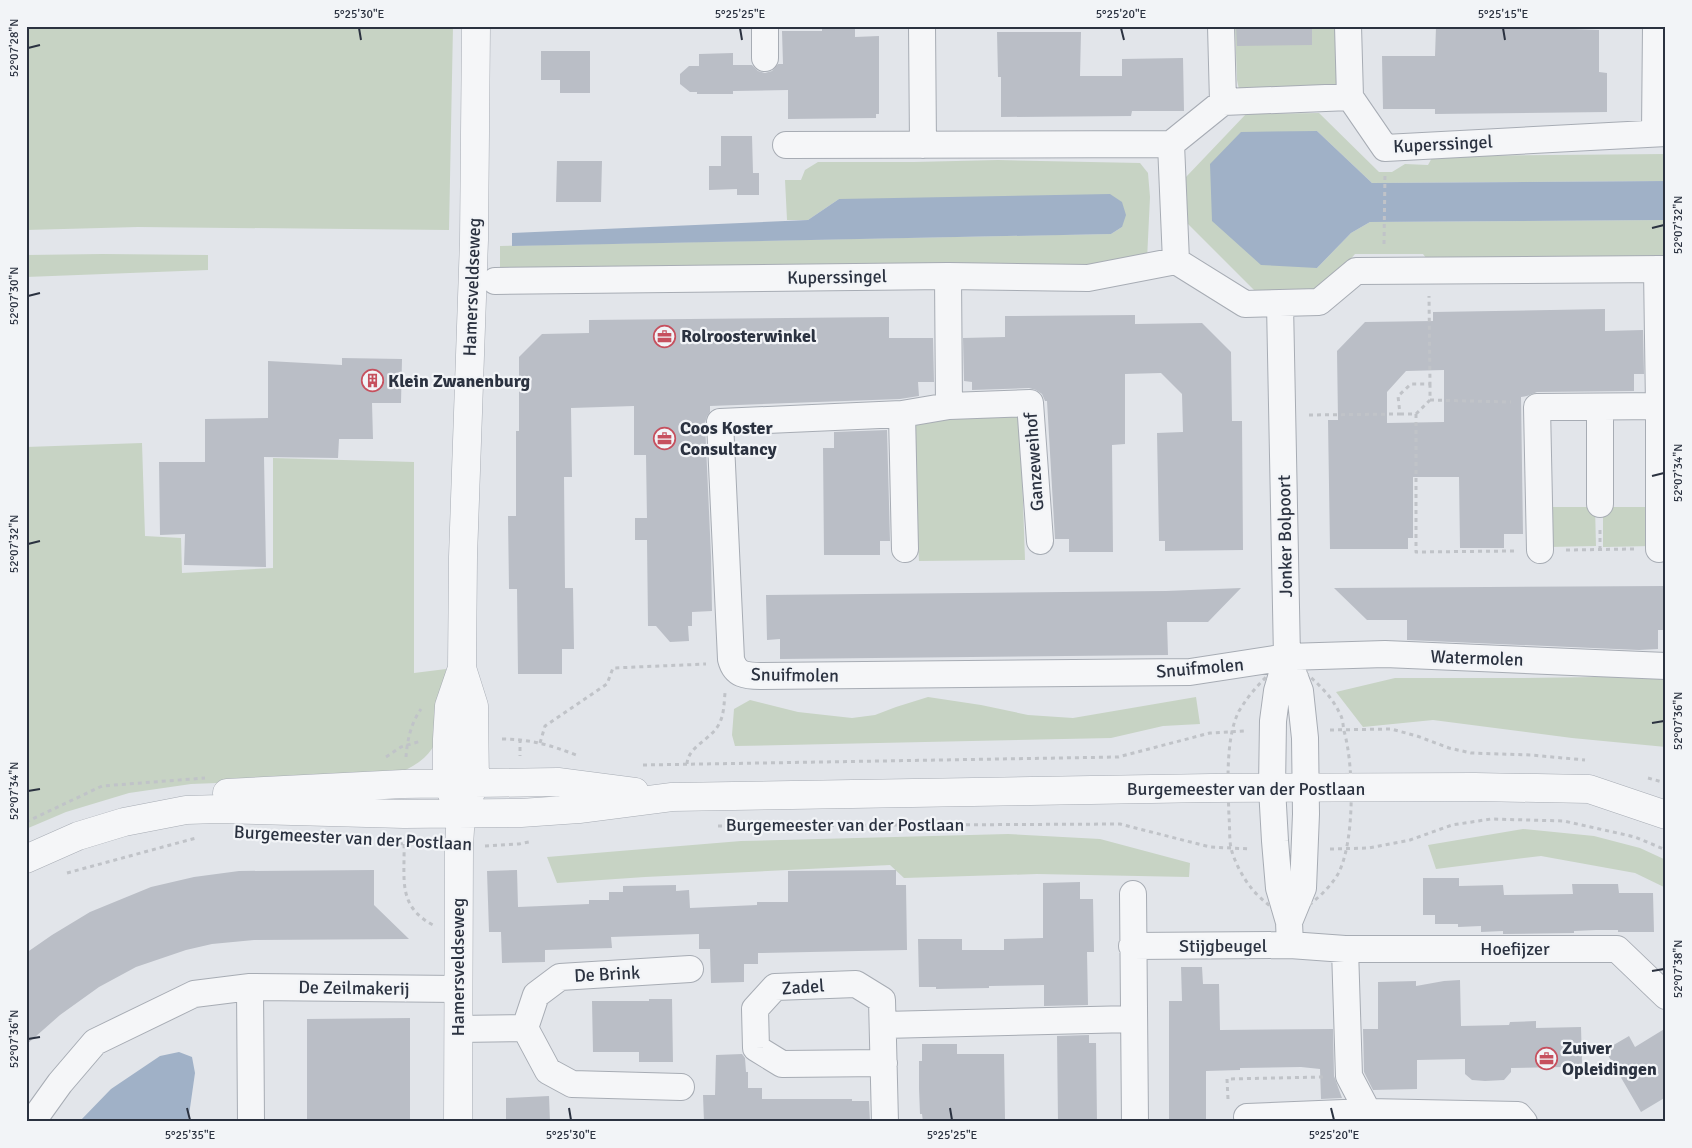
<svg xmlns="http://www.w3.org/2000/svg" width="1692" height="1148" font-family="Signika,sans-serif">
	<rect width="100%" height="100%" fill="#e2e5ea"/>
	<path fill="#c7d3c4" d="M26,26h427l-4,204 -311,-3 -112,3z
		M1235,26h105l-1,67 -99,1 -3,-14z
		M1319,113l60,59h13l13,-8 23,1 5,-9 233,-2v27l-294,2 -55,-52v137l34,-35 19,-11 296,-2v40l-237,2 -6,-8h-68l-30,34 -7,3 -62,1 -69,-69 -1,-46 60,-63z
		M998,160l142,3 8,10 2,24 -3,63 -12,6 -635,8v-28l611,-12 11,-7 -283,-28 -31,21h-21l-2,-40h16l4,-10 13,-8h96z
		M103,254l105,1v15l-182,7v-22z
		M1020,417l5,143 -106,1 -7,-143z
		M142,443l3,93 36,2 1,35 91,-5v-110l141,4v211l32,-4c-2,32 2,73 -27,93 -8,6 -17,9 -24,14l-204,8 -62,9 -63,19 -40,17v-382z
		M1547,507h48l1,39 -48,1z
		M1603,507h48v39l-48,1z
		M1666,676v71l-94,-9 -139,-18 -70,7 -27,-35 59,-14h130z
		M928,697l53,8 47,10 45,3 123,-21 4,27 -37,2 -52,12 -376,8 -3,-11 2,-26 16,-9 48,12 54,6 23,-3 21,-8z
		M1523,829l71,7 46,12 26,12v28l-31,-15 -94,-17 -105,13 -8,-24z
		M1008,834l92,5 90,24 -1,14 -152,-3 -133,4 -14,-13 -245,12 -88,6 -10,-26 194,-16z"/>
	<path fill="#a0b1c7" d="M1317,131l55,52 294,-2v39l-296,2 -19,11 -34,35 -56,-3 -49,-44 -2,-57 31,-32z
		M1110,194l12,8 4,13 -4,12 -11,7 -599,12v-13l296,-13 31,-21z
		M179,1052l13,5 3,16 -7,49h-109l32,-33 49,-33z"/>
	<path fill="#babec6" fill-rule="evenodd" d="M822,26h33v11l24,-1v78h-3v4l-88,1v-29l-55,1v3h-36v-2h-7l-10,-8v-10l9,-8h10v-12l34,-1v12h19l6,6 7,2 7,-2 6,-7h5l-1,-33h40z
		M1236,26h76v19l-75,1z
		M1436,27h85l78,3v42l8,1v39l-172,2v-5h-52l-1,-53h53z
		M997,32h84l-1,44h42v-17l61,-1 1,53h-52l-1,5 -130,1v-40h-3z
		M541,51h49v42h-30v-13h-19z
		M721,136h31l1,37h6v22h-22v-6l-28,1v-24h12z
		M557,161h45l-1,41h-45z
		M1605,309v22l38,-1 1,44h-10v17l-97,1 -10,4 -6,1 2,137h-19v14h-44l-1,-71h-46v61h-5v11h-78l-2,-129h10l-1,-69 28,-29 68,-1v-9zM1444,370v52l-57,1v-31l19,-21z
		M1135,315v9l67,-1 29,29 1,69h10l1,129 -78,1v-10h-6l-2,-108 26,-1 -1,-38 -21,-21 -36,1v70l-13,1 1,107h-44v-13h-14l-8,-138h-2l-3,-7 -6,-4 -7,-2 -57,2v-8l-8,-1 -1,-43 42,-1v-21z
		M889,317v21h44l1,44h-16l1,14 -19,3 -190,7v6l-3,4 -2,7 6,133 1,55 -20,1v14h-4l1,15 -19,1 -14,-16h-8l-1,-86h-12v-22h12l-1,-63h-12v-49l-63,2 1,69h-8l1,111h8l1,61h-12v25h-44l-1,-85h-8l-1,-73h8v-85h3v-74l23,-23 47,-1v-13z
		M342,358l60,1 -1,44h-29l1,36h-34l-1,19 -74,-1 2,110 -82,-2 1,-31 -25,1 -1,-73h46v-43l63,-1v-57l74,4z
		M887,430l3,111h-10v14h-56l-1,-107h11v-16z
		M1666,586v44h-8v19l-19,1 -232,-10v-20h-40l-33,-32z
		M1241,588l-33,34h-41l1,33 -388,4v-20l-13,1 -1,-45 400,-4z
		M374,870v35l35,34 -155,1 -42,4 -26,6 -50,17 -37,20 -39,28 -34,30v-92l26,-18 38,-23 61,-25 43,-10 45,-6z
		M517,870l1,37 71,-3v-4h20v-8h14v-6l53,-1v6l13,-1 1,18 67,-3v-3h31v-31l108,-1v15h10l1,65 -149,3v11h-14v18l-33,1 -1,-34h-11v-15l-88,3 1,11 -67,2v12l-43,1 -1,-31h-12l-2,-61z
		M1423,878h36v8l44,-1 1,10 69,-1 -1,-10h46l1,9h34l1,39h-36v-2h-22l-22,1v2l-71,1v-3l-22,1v-6l-23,1v-3h-23v-9h-12z
		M1080,882v17h13l1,53h-7l1,53 -44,1v-21l-55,1v2l-53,1v-2h-17l-1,-48h44v11h42v-11l39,-1v-55z
		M1181,967h21l1,17h16l1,46 113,-1 1,47 8,22 -21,1 -1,-30 -19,-2 -61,1v2l-34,1v51h-37v-121h13z
		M1460,980l1,46 48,-1 1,-3 26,-1v7l45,-1 1,36 -11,12 -8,-8 -52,1v4l-7,8 -19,1 -13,-1 -7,-6v-15l-48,1v29l-44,1 -9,-18 -1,-43h15v-47l38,-1v5l28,-5z
		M649,999h23l1,63h-34v-10h-46l-1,-51h57z
		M410,1018v104h-103v-103z
		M1666,1028v69l-25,15 -36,-62 24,-14 6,11z
		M1089,1035v8h7l1,79h-39l-1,-86z
		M922,1044h35v10h47l1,65 -82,3 -1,-8h-2l-1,-25v-28h3z
		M742,1054l3,4 1,14h2v16h14v11h90v2h17l1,21h-166l-1,-27h12l1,-40z
		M549,1096l1,26h-44v-24z"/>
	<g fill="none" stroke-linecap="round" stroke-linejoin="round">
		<defs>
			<path id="minor" d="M765,26v32
				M922,26l1,119
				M1221,26l2,76
				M1348,26l2,71
				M1655,132l1,-106
				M1171,144l5,117
				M786,145l385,-1 52,-42 127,-5 35,51 281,-15
				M1657,269l2,137v143
				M948,276l1,130 81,-3 10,138
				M495,281l453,-5 140,2 88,-17 69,43 74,-2 37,-31 310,-2
				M902,414l-182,8 11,237c4,16 15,17 30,17l429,-4 97,-15 98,-3 281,12
				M1600,504v-97
				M905,549l-3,-135 47,-8
				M1540,550l-3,-143 129,-1
				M1287,657l13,34 5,47 1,76 -3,74 -14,34
				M1133,894l2,228
				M1290,945l55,4h272l49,47
				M1132,946l158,-1 -1,-23 -10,-34 -4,-47 -3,-53 1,-67 4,-30 10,-34 -7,-353
				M1345,949l4,127 19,36
				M250,987l1,135
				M883,1025l250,-6
				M458,1029l67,-1
				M884,1063l-102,1 -26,-16 -1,-39 20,-22 81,-3 26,16 3,122
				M681,1087l-109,-3 -24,-13 -23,-43 11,-33 24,-18 130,-8
				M1247,1117l121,-5 150,3 6,7
				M32,1122l28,-39 35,-41 99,-48 56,-7 208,2"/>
			<path id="tertiary" d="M227,793l176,-9 155,-2 77,10
				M455,800l-8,-17v-44l2,-33 13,-38
				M26,859l52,-23 46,-14 62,-12 33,-1 185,5 117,-1 58,-4 93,-12 539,-9 264,-1 114,2 77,26
				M458,1122l1,-276 2,-33 14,-29 -1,-78 -12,-38 1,-111 11,-317 2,-214"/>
		</defs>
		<use href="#minor" stroke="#a7acb4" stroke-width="28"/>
		<use href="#tertiary" stroke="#a7acb4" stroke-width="29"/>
		<path stroke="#c0c3c8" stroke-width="3" stroke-dasharray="4 4" stroke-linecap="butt" d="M1384,244l1,-71
			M1430,400l81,2
			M1400,414h16l14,-14v-16
			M1416,414v138l98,-1
			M1309,415l91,-1 -2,-18 13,-12h19l-1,-88
			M1600,530v19
			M1566,550l68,-1
			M1287,657c21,18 43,34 54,59 2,4 2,10 3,15 10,34 11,111 -6,143 -11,19 -32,33 -49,48 -12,-11 -27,-21 -37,-33 -9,-11 -18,-28 -21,-41 -2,-10 -1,-21 -2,-31 -1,-30 -4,-79 10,-106 13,-22 30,-37 48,-54z
			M1330,730l61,-1 26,7 32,12 22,5 60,2 54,5
			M502,739c27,0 49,6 74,16
			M520,739v17
			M540,743l5,-17 62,-42 6,-16 93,-4
			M386,757l15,-10 20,-6
			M406,757c1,-16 5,-34 15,-48
			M687,764c1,-18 24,-24 32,-40 5,-9 5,-20 6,-31
			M643,765l475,-8 92,-24 36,-2
			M1648,778l18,5
			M26,822l76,-36 103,-8
			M718,826l402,-2 90,23 41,2
			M391,843l41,3
			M404,844c1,35 -7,62 29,81
			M485,846l34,-2 10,-2
			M1330,849l39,-1 41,-8 42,-15 39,-6 73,2 71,16 31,13
			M67,873l129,-35
			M1228,1099l-1,-20 97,-2"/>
		<use href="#minor" stroke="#f5f6f8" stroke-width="26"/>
		<use href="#tertiary" stroke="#f5f6f8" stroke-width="28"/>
	</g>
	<path fill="none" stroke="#2b3240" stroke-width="2" d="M359,28l2,12M740,28l2,12M1121,28l3,12M1503,28l2,12M28,48l12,-3M1652,228l12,-3M28,296l12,-3M1652,476l12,-3M28,544l12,-3M1652,723l12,-2M28,791l12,-2M1652,971l12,-2M28,1039l12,-2M187,1108l3,12M569,1108l2,12M950,1108l2,12M1331,1108l3,12"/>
	<defs>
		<symbol id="office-ring" viewBox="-11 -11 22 22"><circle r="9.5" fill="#f2f4f7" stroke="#c6505e" stroke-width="1.5"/><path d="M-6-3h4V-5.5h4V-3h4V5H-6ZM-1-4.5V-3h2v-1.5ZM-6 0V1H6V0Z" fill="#c6505e"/></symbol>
		<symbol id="building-ring" viewBox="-11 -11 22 22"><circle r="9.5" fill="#f2f4f7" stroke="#c6505e" stroke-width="1.5"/><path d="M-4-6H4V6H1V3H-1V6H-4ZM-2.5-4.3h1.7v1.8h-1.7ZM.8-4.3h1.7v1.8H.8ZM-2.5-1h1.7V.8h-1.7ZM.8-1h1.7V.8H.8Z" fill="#c6505e"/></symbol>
	</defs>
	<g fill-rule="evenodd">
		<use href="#office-ring" x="652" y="324" width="25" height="25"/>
		<use href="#building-ring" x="360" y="368" width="25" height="25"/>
		<use href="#office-ring" x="652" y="426" width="25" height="25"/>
		<use href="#office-ring" x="1534" y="1046" width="25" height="25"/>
	</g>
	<g text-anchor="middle" stroke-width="4.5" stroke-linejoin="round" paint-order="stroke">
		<g font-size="18" fill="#2b3240" stroke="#f2f4f7">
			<text transform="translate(1443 144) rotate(-3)" y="6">Kuperssingel</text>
			<text transform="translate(837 277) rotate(-1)" y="6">Kuperssingel</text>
			<text transform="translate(472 287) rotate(-88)" y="6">Hamersveldseweg</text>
			<text transform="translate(1034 462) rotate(-94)" y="6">Ganzeweihof</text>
			<text transform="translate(1285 536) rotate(-91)" y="6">Jonker Bolpoort</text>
			<text transform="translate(1477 658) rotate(2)" y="6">Watermolen</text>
			<text transform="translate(1200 668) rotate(-5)" y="6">Snuifmolen</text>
			<text transform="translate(795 675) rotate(1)" y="6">Snuifmolen</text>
			<text x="1246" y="795">Burgemeester van der Postlaan</text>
			<text x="845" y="831">Burgemeester van der Postlaan</text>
			<text transform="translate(353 838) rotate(3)" y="6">Burgemeester van der Postlaan</text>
			<text x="1223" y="952">Stijgbeugel</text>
			<text x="1515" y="955">Hoefijzer</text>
			<text transform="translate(458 967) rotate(-90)" y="6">Hamersveldseweg</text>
			<text transform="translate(607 974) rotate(-3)" y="6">De Brink</text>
			<text transform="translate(803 987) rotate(-4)" y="6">Zadel</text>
			<text transform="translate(354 988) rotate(1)" y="6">De Zeilmakerij</text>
		</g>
		<g font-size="18" font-weight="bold" fill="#2b3240" stroke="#f2f4f7" text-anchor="start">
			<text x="681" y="342">Rolroosterwinkel</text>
			<text x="388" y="387">Klein Zwanenburg</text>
			<text x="680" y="434">Coos Koster<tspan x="680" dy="21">Consultancy</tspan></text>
			<text x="1562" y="1054">Zuiver<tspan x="1562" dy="21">Opleidingen</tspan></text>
		</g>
	</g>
	<rect width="1692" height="1148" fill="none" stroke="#f2f4f7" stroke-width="55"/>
	<rect x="28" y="28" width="1636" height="1092" fill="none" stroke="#2b3240" stroke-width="2"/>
	<g font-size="12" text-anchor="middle" fill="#2b3240">
		<text x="359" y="18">5°25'30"E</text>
		<text x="740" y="18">5°25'25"E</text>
		<text x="1121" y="18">5°25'20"E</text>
		<text x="1503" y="18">5°25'15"E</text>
		<text transform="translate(14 48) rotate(-90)" y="4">52°07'28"N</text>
		<text transform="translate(1678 225) rotate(-90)" y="4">52°07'32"N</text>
		<text transform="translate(14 296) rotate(-90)" y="4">52°07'30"N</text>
		<text transform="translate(1678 473) rotate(-90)" y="4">52°07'34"N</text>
		<text transform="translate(14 544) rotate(-90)" y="4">52°07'32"N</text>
		<text transform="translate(1678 721) rotate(-90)" y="4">52°07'36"N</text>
		<text transform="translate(14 791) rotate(-90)" y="4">52°07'34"N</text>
		<text transform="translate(1678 969) rotate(-90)" y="4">52°07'38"N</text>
		<text transform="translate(14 1039) rotate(-90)" y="4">52°07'36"N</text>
		<text x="190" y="1139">5°25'35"E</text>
		<text x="571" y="1139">5°25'30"E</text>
		<text x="952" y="1139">5°25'25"E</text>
		<text x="1334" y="1139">5°25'20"E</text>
	</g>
</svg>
